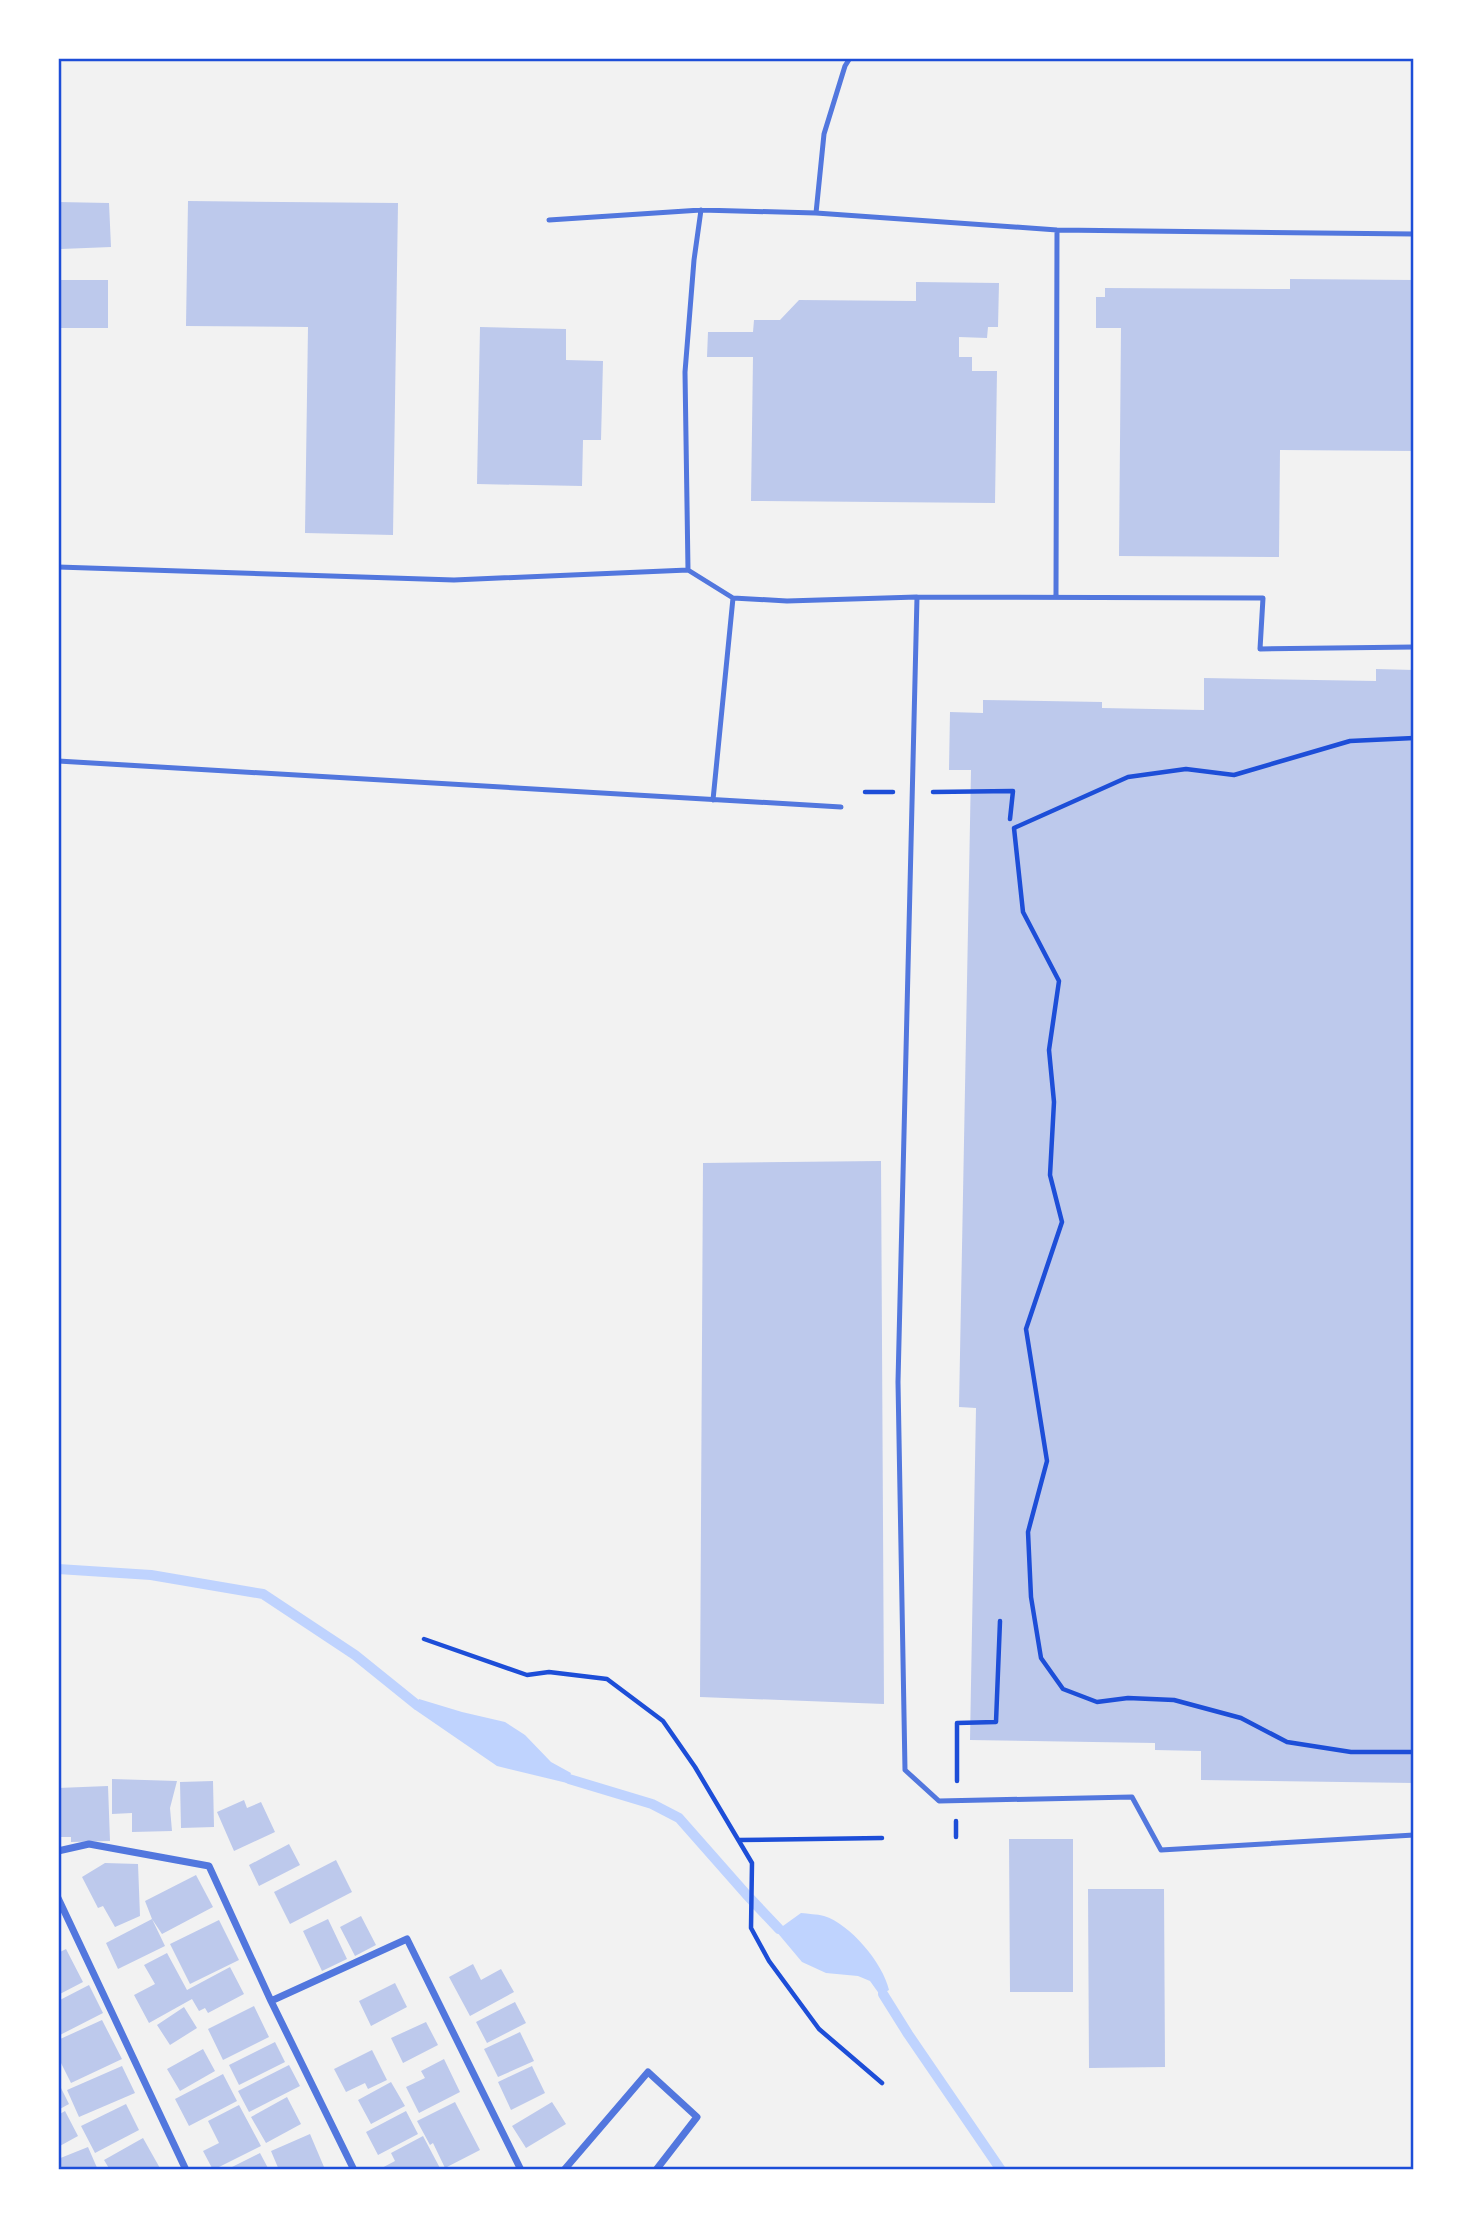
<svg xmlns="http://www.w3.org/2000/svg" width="1472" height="2228" font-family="Raleway,sans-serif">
	<rect width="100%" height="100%" fill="#f2f2f2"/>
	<path fill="#bfd3fe" d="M419,1699l43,13 43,10 20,13 26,27 20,11 -4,10 -70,-17 -83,-57z
		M801,1913c7,1 16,1 23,3 26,8 59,47 65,74l-9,5 -10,-14 -12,-5 -32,-3 -24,-11 -26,-31z"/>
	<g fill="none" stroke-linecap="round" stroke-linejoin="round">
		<path stroke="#bfd3fe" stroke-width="10" d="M58,1569l93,6 112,19 92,61 62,50
			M569,1779l83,25 27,14 67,76 33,35
			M883,1994l25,40 93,136"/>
	</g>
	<path fill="#bdc9ec" d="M188,201l210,2 -5,332 -88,-2 3,-206 -122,-1z
		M58,202l51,1 2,44 -50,2z
		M1290,279l124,1v171l-134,-1 -1,107 -160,-1 2,-228h-25v-31h9v-9l185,1z
		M58,280h50v48h-50z
		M916,282l83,1 -1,44h-10l-1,11 -28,-1v20h13v14h25l-2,132 -244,-2 2,-144h-46l1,-25h45l1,-12h26l19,-20 117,1z
		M480,327l86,2v31l37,1 -2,79h-18l-1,46 -105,-2z
		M1376,669l38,1v1113l-213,-3v-29l-46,-1v-7l-185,-3 6,-332 -17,-1 12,-637h-22l1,-58 33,1v-13l119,2v6l102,2v-32l172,3z
		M881,1161l3,543 -184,-7 3,-534z
		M112,1779l65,2 -7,27 2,23 -40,1v-19l-20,1z
		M213,1781l1,46 -33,1 -1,-46z
		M108,1786l2,55 -39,1v-5h-13v-49z
		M244,1800l3,8 14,-6 14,30 -41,19 -17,-39z
		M1009,1839h64v153h-63z
		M289,1844l11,21 -41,21 -10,-21z
		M336,1860l16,32 -62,32 -16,-32z
		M105,1863l33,1 2,52 -25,11 -12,-21 -5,2 -16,-31z
		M196,1875l17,32 -51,27 -10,-15 13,27 -47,23 -12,-26 46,-24 -7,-18z
		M1088,1889h76l1,178 -76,1z
		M361,1916l15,29 -21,11 -15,-29z
		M328,1919l19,40 -25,12 -19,-40z
		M219,1920l20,40 -49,24 -20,-40z
		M66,1949l17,33 -25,13v-42z
		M167,1953l20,37 43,-23 14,27 -36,19 -3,-5 -6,3 -7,-12 -43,24 -15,-28 21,-11 -11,-19z
		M473,1964l8,16 20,-11 13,23 -44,24 -21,-39z
		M395,1983l12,24 -36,19 -12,-25z
		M89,1985l14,28 -45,23v-35z
		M515,2002l11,21 -39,20 -11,-21z
		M254,2006l15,31 -46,23 -15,-31z
		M184,2007l13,21 -27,17 -13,-20z
		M102,2020l20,39 -51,24 -13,-26v-17z
		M426,2022l12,23 -35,18 -12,-25z
		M520,2032l14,29 -36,16 -14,-28z
		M275,2042l10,20 -46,23 -10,-20z
		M203,2049l12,22 -35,20 -13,-22z
		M372,2050l15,30 -19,9 -3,-6 -19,9 -12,-23z
		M444,2059l16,33 -41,21 -13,-26 19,-9 -4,-7z
		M289,2065l11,21 -51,26 -11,-21z
		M122,2066l13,27 -56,24 -12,-27z
		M532,2066l13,27 -34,17 -13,-28z
		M223,2074l14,27 -48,25 -14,-27z
		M58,2082l11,22 -11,6z
		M391,2082l14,24 -34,18 -13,-24z
		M287,2097l14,27 -35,19 -15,-26z
		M455,2102l25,48 -35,18 -12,-25 -3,2 -13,-24z
		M552,2102l14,22 -40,24 -14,-22z
		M126,2104l13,26 -44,23 -14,-27z
		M239,2105l22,41 -48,24 -10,-19 16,-8 -11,-22z
		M65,2111l13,25 -20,11v-32z
		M406,2111l12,23 -40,21 -12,-23z
		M310,2134l14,33 -8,3h-37l-8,-19z
		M423,2136l18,34h-63l17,-9 -4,-8z
		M143,2138l18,32h-51l-6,-10z
		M88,2147l10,23h-40v-11z
		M260,2153l9,17h-43z"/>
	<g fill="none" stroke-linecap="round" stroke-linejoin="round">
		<path stroke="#1d4ed8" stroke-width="4.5" d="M1414,738l-64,3 -116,34 -48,-6 -58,8 -114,51 9,84 36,69 -10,69 5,52 -4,73 12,47 -36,107 21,132 -19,71 3,65 10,61 22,31 34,13 31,-4 46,2 67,18 46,24 64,10h63
			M865,792h28
			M933,792l80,-1 -3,28
			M424,1639l103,36 22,-3 58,7 56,42 32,46 57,96 -1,65 18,33 50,68 63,54
			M957,1781v-58l39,-1 4,-101
			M956,1837v-16
			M739,1840l143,-2"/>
		<path stroke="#5277de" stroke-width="5" d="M701,210l-7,50 -9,112 3,198 45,28 -20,202
			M816,213l8,-79 21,-68 5,-8
			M549,220l152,-10 115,3 241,17 357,4
			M58,567l396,13 234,-10
			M1056,596l1,-366
			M917,597l346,1 -3,51 154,-2
			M733,598l54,3 130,-4 -19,785 7,388 34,31 193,-4 29,53 253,-15
			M58,761l783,46"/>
		<path stroke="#5277de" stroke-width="7" d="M58,1851l31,-7 120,22 62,135 136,-62 114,231
			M58,1898l128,272
			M271,2001l83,169
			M564,2170l84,-98 49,45 -41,53"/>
	</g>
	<rect width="1472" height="2228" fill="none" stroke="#ffffff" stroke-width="119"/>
	<rect x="60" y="60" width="1352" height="2108" fill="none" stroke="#1d4ed8" stroke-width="2.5"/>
</svg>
